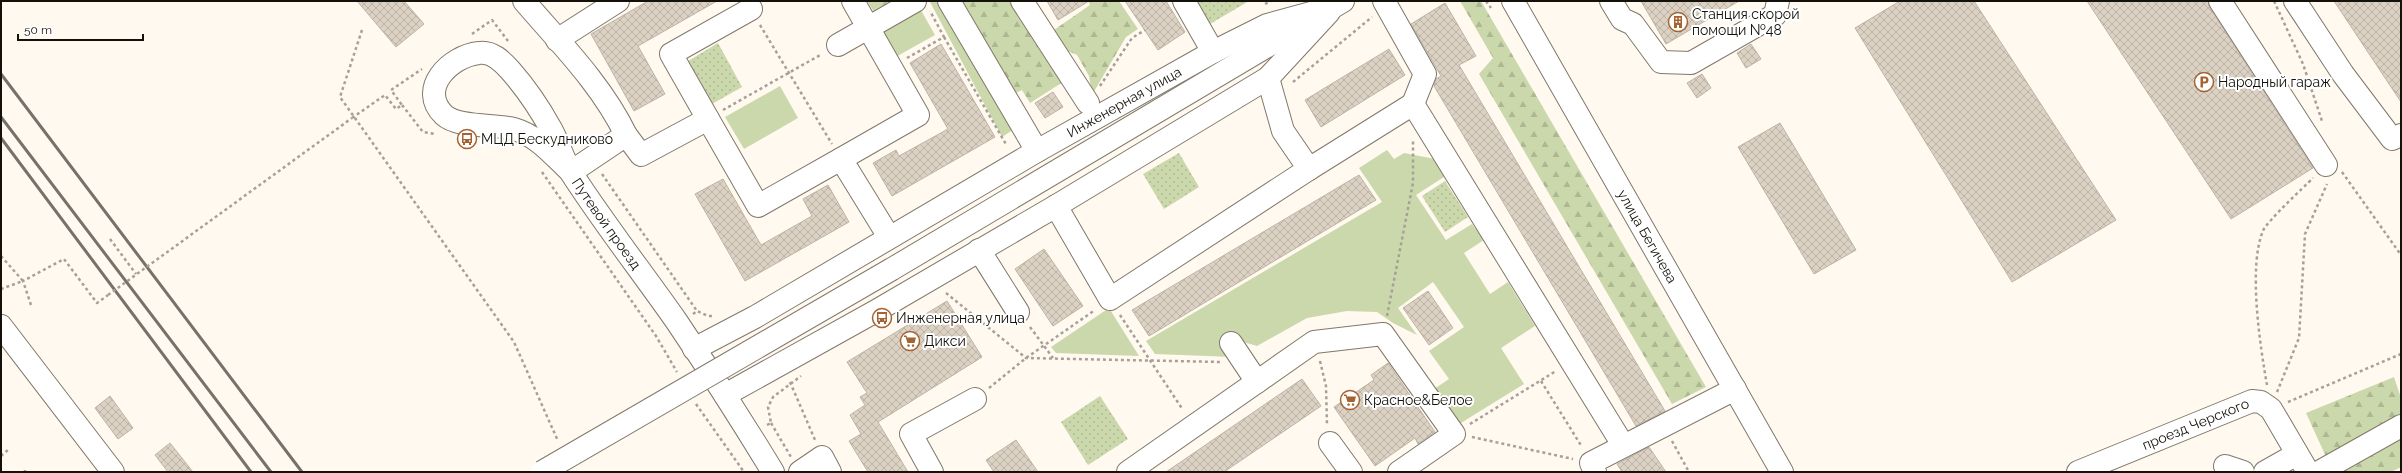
<svg xmlns="http://www.w3.org/2000/svg" width="2402" height="473" font-family="Raleway,sans-serif">
	<defs>
		<pattern id="forest-firs" width="22" height="20" patternUnits="userSpaceOnUse"><rect width="22" height="20" fill="#cbd8ab"/><path d="M5 1l3.5 6h-7zM16 11l3.5 6h-7z" fill="#adb892"/></pattern>
		<pattern id="park-dots" width="8" height="8" patternUnits="userSpaceOnUse"><rect width="8" height="8" fill="#cbd8ab"/><path d="M2 2h.1M6 6h.1" fill="none" stroke="#adb892" stroke-width="1.8" stroke-linecap="round"/></pattern>
		<pattern id="building-cross-hatch" width="8" height="8" patternUnits="userSpaceOnUse"><rect width="8" height="8" fill="#dcd2c3"/><path d="M0 0l8 8M0 8l8-8" fill="none" stroke="#bcb3a6"/></pattern>
	</defs>
	<rect width="100%" height="100%" fill="#fff9ef"/>
	<path fill="#cbd8ab" d="M933,1h10l73,127 -14,9 -72,-135z
		M918,5l17,30 -43,24 -17,-30z
		M780,86l18,32 -54,31 -19,-32z
		M1387,150l7,9 10,-6 31,6 12,16 -31,20 30,45 26,-16 12,16 -20,13 26,41 18,-12 27,44 -34,22 23,36 -68,42 -25,-35 18,-12 -20,-28 35,-24 -31,-45 -35,26 19,27 -24,-12 -16,-11 -30,-1 -40,7 -50,28 -20,-6 -4,17 -78,-3 -9,-13 236,-139 -23,-34z
		M1109,308l30,48 -83,-3 -5,-6z"/>
	<path fill="url(#forest-firs)" d="M867,1h30l-21,14z
		M957,1h52l16,18 38,63 -33,21 -8,-13 -10,5z
		M1088,1h31l19,28 -12,8 -34,58 -3,-19 -12,-21 -16,-7 -10,-16 39,-27z
		M1460,1h21l225,386 -34,17 -193,-330 14,-16z
		M2394,377l7,21v69l-10,5h-58l-27,-59z"/>
	<path fill="url(#park-dots)" d="M1197,1h52l-39,23z
		M718,43l24,44 -30,17 -24,-43z
		M1179,153l20,34 -35,22 -21,-35z
		M1445,181l23,36 -23,15 -23,-36z
		M1100,396l28,43 -40,26 -27,-43z"/>
	<path fill="url(#building-cross-hatch)" stroke="#beb4a6" d="M357,1h47l20,23 -28,23z
		M648,1h69l-79,45 27,48 -31,17 -43,-77z
		M1047,1h42l-31,19z
		M1125,1h41l19,31 -27,18z
		M1641,1h98l-73,43z
		M1900,1h74l142,219 -104,62 -157,-254z
		M2087,1h121l2,7 103,160 -82,51z
		M2334,1h67v101z
		M1445,3l31,53 -17,9 206,346 -29,15 -202,-340 2,-7 5,-3 -30,-52z
		M941,44l54,93 -103,59 -19,-33 23,-13 3,6 49,-27 -38,-66z
		M1751,44l10,15 -15,9 -9,-15z
		M1389,49l16,26 -84,52 -16,-27z
		M1702,74l9,14 -14,10 -10,-15z
		M1053,92l10,15 -18,11 -10,-15z
		M1780,123l76,127 -42,24 -76,-127z
		M1359,175l17,25 -227,136 -17,-26z
		M723,179l38,66 51,-29 -9,-17 25,-14 21,37 -104,59 -50,-87z
		M1044,249l39,57 -30,20 -38,-57z
		M1428,291l25,37 -24,17 -26,-37z
		M947,301l35,56 -104,65 30,50h-40l-19,-31 12,-7 -11,-19 15,-10 -5,-8 7,-4 -20,-31z
		M1388,363l47,69 -17,12 -3,-6 -40,28 -41,-59 40,-27 -3,-5z
		M1302,379l19,27 -97,66h-58z
		M110,396l23,32 -15,11 -23,-31z
		M1016,440l22,32h-44l-8,-12z
		M170,443l23,29h-25l-13,-17z
		M1649,447l17,25h-44l-5,-8z"/>
	<g fill="none" stroke-linecap="round" stroke-linejoin="round">
		<defs>
			<g id="minor">
				<path d="M524,1c36,42 78,84 102,134l-55,37"/>
				<path d="M949,1l88,150"/>
				<path d="M1022,1l66,102"/>
				<path d="M1184,1l29,51"/>
				<path d="M1384,1l41,73 -12,30"/>
				<path id="s1" d="M1513,1l269,471"/>
				<path d="M1611,1l11,18 11,5 28,38 30,1 84,-48 3,-14"/>
				<path d="M2220,1l106,164"/>
				<path d="M2295,1l48,73 49,65 9,-4"/>
				<path d="M557,40l61,-39"/>
				<path d="M838,45l77,-44"/>
				<path d="M1268,78l15,53 26,38 104,-65 210,341"/>
				<path d="M708,119l50,87 83,-47 48,78"/>
				<path d="M626,135l15,20 67,-36 -37,-65 80,-45"/>
				<path d="M841,159l77,-44 -65,-114"/>
				<path id="s2" d="M571,172c-18,-17 -33,-36 -57,-43 -18,-5 -56,-1 -70,-14 -27,-26 6,-59 35,-62 13,-2 23,8 31,17 15,17 30,39 41,59 8,14 12,31 21,45 33,51 70,98 105,148 33,49 65,99 96,150"/>
				<path d="M1056,206l54,93 199,-130"/>
				<path d="M979,250l39,62"/>
				<path d="M1,326l112,146"/>
				<path d="M1231,343l26,39"/>
				<path id="s3" d="M694,349l61,-32 282,-166 176,-99 54,-27 55,-15"/>
				<path d="M725,395l151,-84 180,-105 212,-128 61,-66"/>
				<path d="M1330,443l21,29"/>
				<path d="M2225,466l18,6"/>
				<path d="M800,472l22,-15 8,15"/>
				<path d="M932,472l-21,-38 64,-35"/>
				<path d="M1128,472l186,-130 69,-8 71,100 -55,38"/>
				<path d="M1595,472l-4,-9 144,-74"/>
				<path id="s4" d="M2078,472l174,-71 9,1 10,7 37,63"/>
				<path d="M2265,472l32,-18"/>
				<path d="M2319,472l82,-46"/>
			</g>
			<path id="major" d="M892,269l451,-268"/>
		</defs>
		<use href="#minor" stroke="#81786a" stroke-width="24"/>
		<use href="#major" stroke="#81786a" stroke-width="24"/>
		<path stroke="#a6a198" stroke-width="2.5" stroke-dasharray="3 3" stroke-linecap="butt" d="M1486,1l5,7
			M2274,1l29,63 19,57
			M1265,4l6,-3
			M760,25l72,119
			M362,30l-22,67 174,245 44,99
			M472,34l20,-14 16,21
			M944,37l63,109
			M907,58l37,-21 -14,-26
			M1293,82l79,-65
			M1100,86l32,-48 13,-8
			M402,105l21,27 13,2
			M723,110l99,-56
			M352,118l33,-23 11,14 6,-4 -11,-15 31,-21
			M542,172l114,164 21,36
			M2342,172l59,83
			M602,174l95,137
			M110,239l26,35
			M1,256l22,25 -22,8
			M946,293l80,65 195,4
			M31,305l-8,-24 41,-22 33,44 11,-8
			M693,314l4,-3 11,5h6
			M1120,315l63,95
			M1387,316l26,-133v-42
			M1030,327l23,31
			M1320,361l6,25 1,39
			M1541,381l41,66
			M790,382l25,58
			M2267,385c-7,-39 -19,-119 -4,-154 3,-9 41,-44 50,-53
			M989,388l37,-30 69,-48
			M2277,392l22,-54 6,-104 22,-50
			M2288,402l113,-48
			M696,404l48,68
			M771,423l20,34
			M1470,424l86,-53
			M767,425l4,-2 -3,-16 5,-10 28,-21
			M1472,437l101,22
			M1672,441l17,31
			M1,456l8,-7
			M25,472v-2"/>
		<use href="#minor" stroke="#fff" stroke-width="22"/>
		<use href="#major" stroke="#fff" stroke-width="22"/>
		<path stroke="#76726b" stroke-width="3" d="M1,74l301,398
			M1,117l270,355
			M1,138l250,334"/>
		<defs>
			<path id="major-bridge" d="M542,472l350,-203"/>
		</defs>
		<use href="#major-bridge" stroke="#81786a" stroke-width="24" stroke-linecap="butt"/>
		<path stroke="#a6a198" stroke-width="2.5" stroke-dasharray="3 3" stroke-linecap="butt" d="M108,295l244,-177"/>
		<use href="#major-bridge" stroke="#fff" stroke-width="22"/>
	</g>
	<defs>
		<symbol id="building-ring" viewBox="-11 -11 22 22"><circle r="9.5" fill="#fff" stroke="#a66332" stroke-width="1.5"/><path d="M-4-6H4V6H1V3H-1V6H-4ZM-2.5-4.3h1.7v1.8h-1.7ZM.8-4.3h1.7v1.8H.8ZM-2.5-1h1.7V.8h-1.7ZM.8-1h1.7V.8H.8Z" fill="#a66332"/></symbol>
		<symbol id="parking-ring" viewBox="-11 -11 22 22"><circle r="9.5" fill="#fff" stroke="#a66332" stroke-width="1.5"/><path d="M-3.5-5.5H1a3.5 3.5 0 0 1 0 7H-1V5.5H-3.5ZM-1-3.4V-.6H.8a1.4 1.4 0 0 0 0-2.8Z" fill="#a66332"/></symbol>
		<symbol id="bus-ring" viewBox="-11 -11 22 22"><circle r="9.5" fill="#fff" stroke="#a66332" stroke-width="1.5"/><path d="M-5-6H5V4H4V6H2V4H-2V6H-4V4H-5ZM-3.5-4V0h7V-4ZM-3.5 1.2v1.5H-2V1.2ZM2 1.2v1.5H3.5V1.2Z" fill="#a66332"/></symbol>
		<symbol id="supermarket-ring" viewBox="-11 -11 22 22"><circle r="9.5" fill="#fff" stroke="#a66332" stroke-width="1.5"/><path d="M-6-5.5h2.5l.6 2H6L4.5 2H-2.5L-4.4-4H-6ZM-1.5 3.2a1.3 1.3 0 1 0 .1 0ZM3 3.2a1.3 1.3 0 1 0 .1 0Z" fill="#a66332"/></symbol>
	</defs>
	<g fill-rule="evenodd">
		<use href="#building-ring" x="1667" y="11" width="22" height="22"/>
		<use href="#parking-ring" x="2193" y="71" width="22" height="22"/>
		<use href="#bus-ring" x="456" y="128" width="22" height="22"/>
		<use href="#bus-ring" x="871" y="307" width="22" height="22"/>
		<use href="#supermarket-ring" x="899" y="330" width="22" height="22"/>
		<use href="#supermarket-ring" x="1339" y="389" width="22" height="22"/>
	</g>
	<g text-anchor="middle" stroke-width="4" stroke-linejoin="round" paint-order="stroke">
		<g font-size="14" fill="#14110b" stroke="#fff" text-anchor="start">
			<text x="1692" y="19">Станция скорой<tspan x="1692" dy="16">помощи №48</tspan></text>
			<text x="2218" y="87">Народный гараж</text>
			<text x="481" y="144">МЦД Бескудниково</text>
			<text x="896" y="323">Инженерная улица</text>
			<text x="924" y="346">Дикси</text>
			<text x="1364" y="405">Красное&amp;Белое</text>
		</g>
		<g font-size="14" fill="#14110b" stroke="#fff">
			<text dy="5" stroke="none"><textPath href="#s3" startOffset="496">Инженерная улица</textPath></text>
			<text dy="5" stroke="none"><textPath href="#s2" startOffset="453">Путевой проезд</textPath></text>
			<text dy="5" stroke="none"><textPath href="#s1" startOffset="271">улица Бегичева</textPath></text>
			<text dy="5" stroke="none"><textPath href="#s4" startOffset="127">проезд Черского</textPath></text>
		</g>
	</g>
	<rect width="2402" height="473" fill="none" stroke="#14110b" stroke-width="4"/>
	<path d="M18 34v6h125v-6" fill="none" stroke="#14110b" stroke-width="2"/>
	<text x="24" y="34" font-size="12" fill="#14110b" stroke="#ffffff" stroke-width="3" paint-order="stroke">50 m</text>
</svg>
